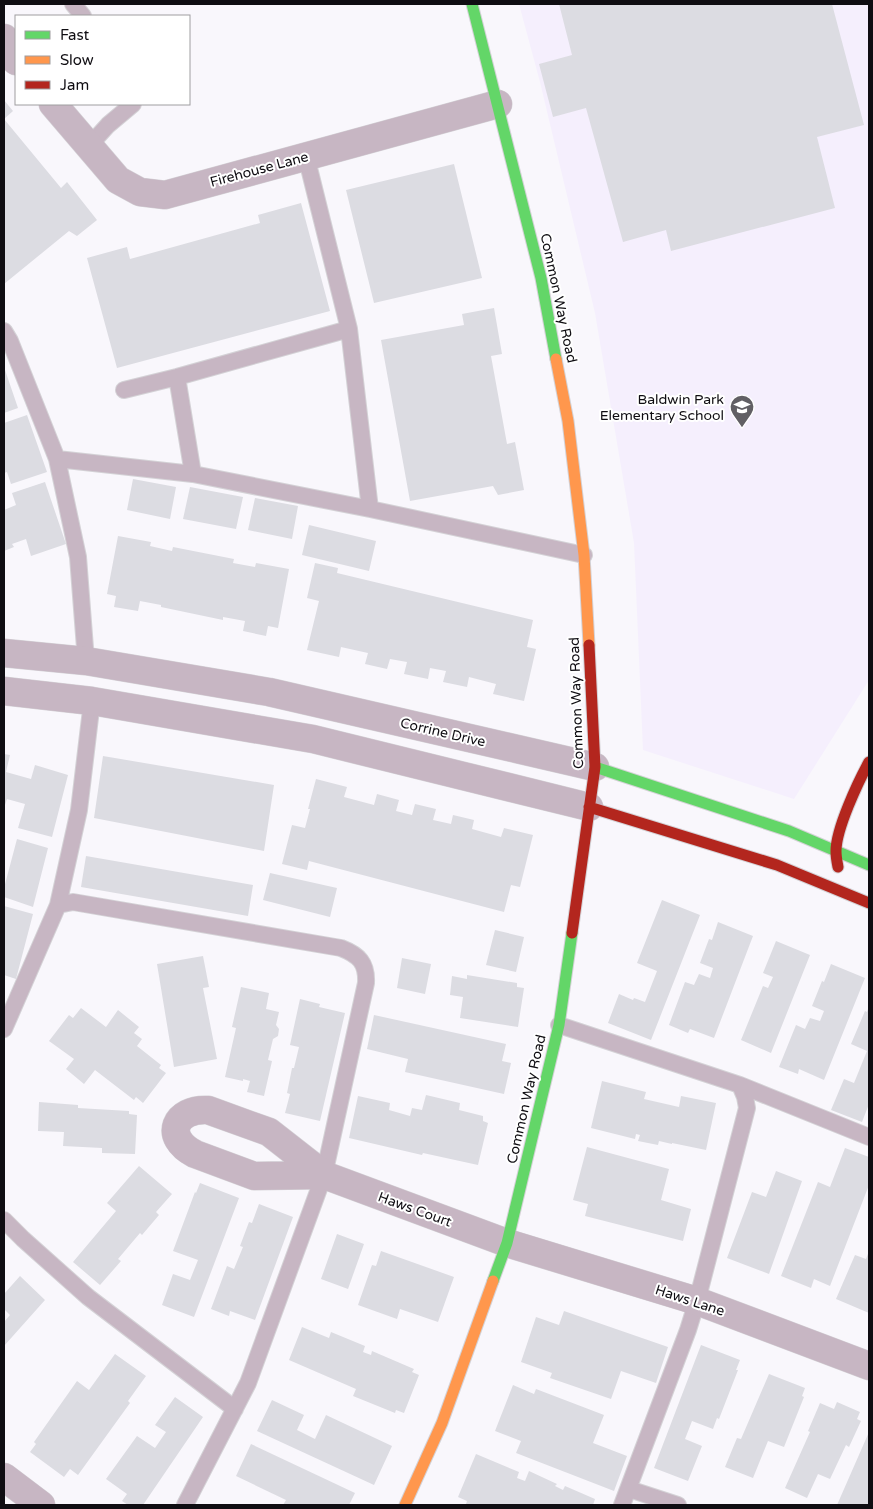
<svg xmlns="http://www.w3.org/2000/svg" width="873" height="1509" font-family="'Varela Round',sans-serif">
	<rect width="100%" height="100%" fill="#f9f7fc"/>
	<path fill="#f5effd" d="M519,4h350v676l-75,119 -151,-49 -9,-207 -39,-230 -55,-231z"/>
	<path fill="#dcdce2" d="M559,4h273l32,121 -47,12 18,71 -164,43 -5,-21 -43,12 -37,-134 -33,9 -14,-53 33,-9z
		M4,100l9,11 -9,8z
		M4,119l57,69 6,-6 30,38 -20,16 -8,-5 -65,53z
		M454,164l28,114 -108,25 -28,-113z
		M301,203l29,108 -213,57 -30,-110 40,-11 3,12 130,-36 -2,-8z
		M494,308l8,46 -11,2 16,88 8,-2 9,48 -26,5 -5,-9 -83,15 -29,-161 83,-15 -2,-11z
		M4,367l14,41 -14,5z
		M27,415l20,57 -36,12 -4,-12 -3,1v-21l1,-1 -1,-4v-24z
		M133,479l43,8 -6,32 -43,-9z
		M45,482l21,62 -35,12 -5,-17 -14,5 2,3 -10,4v-41l12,-5 -4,-12z
		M190,487l53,10 -7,32 -53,-10z
		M255,498l43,8 -6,33 -44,-9z
		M309,525l67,16 -7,30 -67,-16z
		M118,536l33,6 -1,4 22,5 1,-4 61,12 -1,4 22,4 1,-4 33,6 -11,59 -10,-2 -2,10 -23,-5 2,-10 -22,-4v3l-62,-13v-2l-21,-4 -2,10 -24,-4 2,-11 -9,-2z
		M315,563l23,5 -1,5 196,47 -6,27 9,2 -12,52 -31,-7 3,-10 -27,-7 -2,10 -24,-5 3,-11 -16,-3 -2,11 -24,-5 3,-12 -17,-3 -3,10 -22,-5 3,-11 -27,-6 -2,10 -32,-7 12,-49 -12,-3z
		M4,754l6,1 -4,17 25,7 4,-14 33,10 -16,62 -34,-9 7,-24 -18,-5 -3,9z
		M103,756l171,29 -10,66 -170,-33z
		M316,779l31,8 -3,10 30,8 3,-11 22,6 -3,11 16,4 3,-11 21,5 -3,11 18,4 2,-9 21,5 -2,9 29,8 3,-9 29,7 -13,52 -9,-2 -7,27 -195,-51 -2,9 -25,-6 10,-39 13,3 5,-19h-2z
		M17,839l31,9 -15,59 -29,-10v-9z
		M86,856l167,29 -5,31 -167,-29z
		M270,873l67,15 -7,29 -67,-17z
		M662,900l38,15 -49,125 -43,-17 11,-29 14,6 1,-2 11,4 12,-31 -20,-8z
		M4,906l29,8 -17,65 -12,-4z
		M718,922l35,14 -39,102 -24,-9 -2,4 -19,-8 16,-43 9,3 5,-11 11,4 3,-10 -13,-5 9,-24 3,1z
		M495,930l29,7 -8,35 -30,-7z
		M776,941l34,14 -39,98 -30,-13 22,-54 5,2 5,-11 -10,-4z
		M203,956l6,31 -6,1 14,71 -43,8 -17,-103z
		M402,958l29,6 -6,30 -28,-6z
		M831,964l34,14 -41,102 -25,-11 -1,5 -19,-7 17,-42 9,4 5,-11 10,3 4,-10 -12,-5 10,-25 2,1z
		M467,975l50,8v4l7,1 -6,39 -58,-9 3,-21 -13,-2 2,-19 15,3z
		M241,987l28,6 -3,16 13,3 -3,13 3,4 -1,7 -5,3 -5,21 4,1 -8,35 -17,-4 3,-11 -7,-2v2l-18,-4 11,-49 -4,-1z
		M300,999l20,5 -1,3 26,6 -25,108 -35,-8 5,-19 -3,-1 5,-25h2l5,-21 -9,-2z
		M869,1006v98l-7,18 -31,-12 13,-31 10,4 13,-32 -16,-7 14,-33 2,1z
		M81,1008l25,19 12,-17 21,17 -5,6 8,6 -5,7 24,19 -2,3 7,5 -23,30 -7,-6 -2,3 -39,-30 -11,14 -18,-15 8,-10 -25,-18 20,-26 4,3z
		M374,1015l132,29 -4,17 9,2 -7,31 -99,-22 3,-13 -41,-10z
		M602,1081l44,11 -2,7 35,8 2,-11 35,7 -10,47 -34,-7v1l-13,-3 -1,4 -20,-4 2,-6 -4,-1 -1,5 -44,-11z
		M426,1095l34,8 -1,7 24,6v5l5,2 -10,42 -55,-12 -1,2 -73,-17 9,-42 32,7 -1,7 21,6 2,-8 10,2z
		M39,1102l39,3v3l51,3v3l8,1 -2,39 -33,-1v-5l-39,-2 1,-14 -26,-1z
		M587,1147l82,22 -8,31 30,9 -8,32 -98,-25 3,-12 -15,-4z
		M845,1148l24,9v28l-39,101 -16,-7 -3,9 -30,-12 37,-94 12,5z
		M139,1166l33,28 -16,18 3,3 -17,20 -2,-2 -22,26 3,2 -21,24 -27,-23 43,-51 -9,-8z
		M776,1171l26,10 -33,93 -42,-16 25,-66 14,5z
		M200,1183l39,15 -45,119 -32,-12 11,-31 17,6 8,-20 -25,-9 22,-59 1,1z
		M259,1204l34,13 -38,103 -25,-9 -1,5 -18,-7 16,-43 7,3 9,-22 -3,-1 9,-24 3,1z
		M337,1234l27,10 -16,45 -27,-10z
		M381,1251l73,26 -16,45 -38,-13 -3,10 -39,-14 14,-40 4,1z
		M869,1251v62l-33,-14 19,-44 11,4z
		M20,1276l25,24 -41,46v-24l6,-7 -6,-6v-15z
		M564,1311l104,36 -12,36 -35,-12 -10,28 -61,-21 2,-5 -31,-11 15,-45 23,8z
		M302,1327l27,11 2,-6 34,14 -2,6 8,3 1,-4 42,18 -2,3 7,3 -15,38 -8,-3 -1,3 -42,-17 3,-7 -67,-29z
		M701,1345l39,15 -4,10h2l-19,49 -2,-1 -4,11 -21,-8 -7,18 17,7 -14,35 -34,-13z
		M115,1354l31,22 -18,25 2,2 -52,72 -8,-6 -6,8 -34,-25 6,-8 -2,-2 43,-61 12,9z
		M769,1374l36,14 -3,8 2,1 -20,50 -16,-6 -15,37 -28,-11 12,-29 4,1z
		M513,1385l21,9 2,-5 68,26 -11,28 34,13 -13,35 -98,-38 5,-12 -26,-10z
		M175,1397l28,20 -60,88h-15l-6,-4 5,-7 -21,-15 31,-43 18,12 11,-16 -11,-7z
		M272,1400l32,15 -7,15 18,9 11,-24 66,31 -18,39 -117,-54z
		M837,1402l23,10 -3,7 4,2 -12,26 -3,-2 -16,34 -12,-5 -11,24 -22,-10 25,-56 -2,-1 12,-28 14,6z
		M869,1432v73h-32z
		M251,1444l104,49 -6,12h-66l3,-5 -50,-24z
		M476,1454l43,18 -2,6 8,3 4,-10 28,13 -2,2 8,4 2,-4 30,13 -2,6h-124l-3,-1 1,-3 -9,-4z"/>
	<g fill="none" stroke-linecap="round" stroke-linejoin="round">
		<defs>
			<path id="lane" d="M73,4l10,12
				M89,146l19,-21 25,-21
				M306,156l43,173 21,180
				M4,331l6,10 47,118 21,98 8,104
				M177,377l16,97
				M124,390l53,-13 172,-48
				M57,459l136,15 177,35 214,46
				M58,905l15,-3 268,46c18,7 26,15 25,35l-42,192 -76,208 -63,122
				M559,1025l181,60 129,52
				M4,1029l54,-124 21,-95 13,-109
				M4,1220l19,19 65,58 147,112
				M629,1489l49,16
				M622,1505l66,-175 9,-29 50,-193 -2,-11 -5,-12"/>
			<path id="street" d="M4,38l7,17 5,6
				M53,104l65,76 22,12 25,3 333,-91
				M4,653l82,8 183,31 326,75
				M4,691l88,10 221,38 276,68
				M324,1175l-70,1 -59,-22c-33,-17 -20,-46 13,-44l61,22 55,43 183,68 190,58 172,65
				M4,1477l37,28"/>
			<path id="fast" d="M472,4l69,274 15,81
				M595,767l194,64 80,34
				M493,1281l14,-38 52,-218 13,-92"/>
			<path id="slow" d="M556,359l12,62 16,134 5,90
				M405,1505l37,-82 51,-142"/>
			<path id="jam" d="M589,807l188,58 92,38
				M838,867c-1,-5 -2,-11 -2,-16 0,-22 22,-69 33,-89
				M572,933l23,-166 -6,-122"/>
		</defs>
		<use href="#lane" stroke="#d4d2d6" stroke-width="18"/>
		<use href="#street" stroke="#d4d2d6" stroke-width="29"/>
		<use href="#fast" stroke="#d4d2d6" stroke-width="13"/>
		<use href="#slow" stroke="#d4d2d6" stroke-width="13"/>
		<use href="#jam" stroke="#d4d2d6" stroke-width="13"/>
		<use href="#lane" stroke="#c7b6c3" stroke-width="16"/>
		<use href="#street" stroke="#c7b6c3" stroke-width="28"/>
		<use href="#fast" stroke="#63d668" stroke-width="11"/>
		<use href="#slow" stroke="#ff974d" stroke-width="11"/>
		<use href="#jam" stroke="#b3261e" stroke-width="11"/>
	</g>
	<defs>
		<symbol id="school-pin" viewBox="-11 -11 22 30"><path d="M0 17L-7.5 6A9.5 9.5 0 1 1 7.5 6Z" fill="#615f64" stroke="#fff"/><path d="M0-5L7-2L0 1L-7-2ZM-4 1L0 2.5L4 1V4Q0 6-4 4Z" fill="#fff"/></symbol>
	</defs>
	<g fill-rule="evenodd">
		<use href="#school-pin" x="728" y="393" width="28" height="38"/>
	</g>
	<g text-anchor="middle" stroke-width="4" stroke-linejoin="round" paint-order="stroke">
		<g font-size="14" fill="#0f0d12" stroke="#fff">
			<text transform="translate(259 169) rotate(-15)" y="5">Firehouse Lane</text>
			<text transform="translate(559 298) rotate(78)" y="5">Common Way Road</text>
			<text transform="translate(576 703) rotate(-92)" y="5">Common Way Road</text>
			<text transform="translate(443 732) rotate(13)" y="5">Corrine Drive</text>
			<text transform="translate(526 1099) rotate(-77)" y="5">Common Way Road</text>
			<text transform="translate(415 1209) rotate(20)" y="5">Haws Court</text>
			<text transform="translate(690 1300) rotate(18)" y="5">Haws Lane</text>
		</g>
		<g font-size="14" fill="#0f0d12" stroke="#fff" text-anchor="end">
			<text x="724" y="404">Baldwin Park<tspan x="724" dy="16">Elementary School</tspan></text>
		</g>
	</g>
	<rect width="873" height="1509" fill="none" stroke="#0f0d12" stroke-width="10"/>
	<rect x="15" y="15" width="175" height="90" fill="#ffffff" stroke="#9f9ea0"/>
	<rect x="25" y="31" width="25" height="8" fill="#63d668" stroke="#9f9ea0"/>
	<text x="60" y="40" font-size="15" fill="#0f0d12">Fast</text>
	<rect x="25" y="56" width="25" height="8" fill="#ff974d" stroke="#9f9ea0"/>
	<text x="60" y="65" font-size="15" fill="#0f0d12">Slow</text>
	<rect x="25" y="81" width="25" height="8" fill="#b3261e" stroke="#9f9ea0"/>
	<text x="60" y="90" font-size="15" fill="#0f0d12">Jam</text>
</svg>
